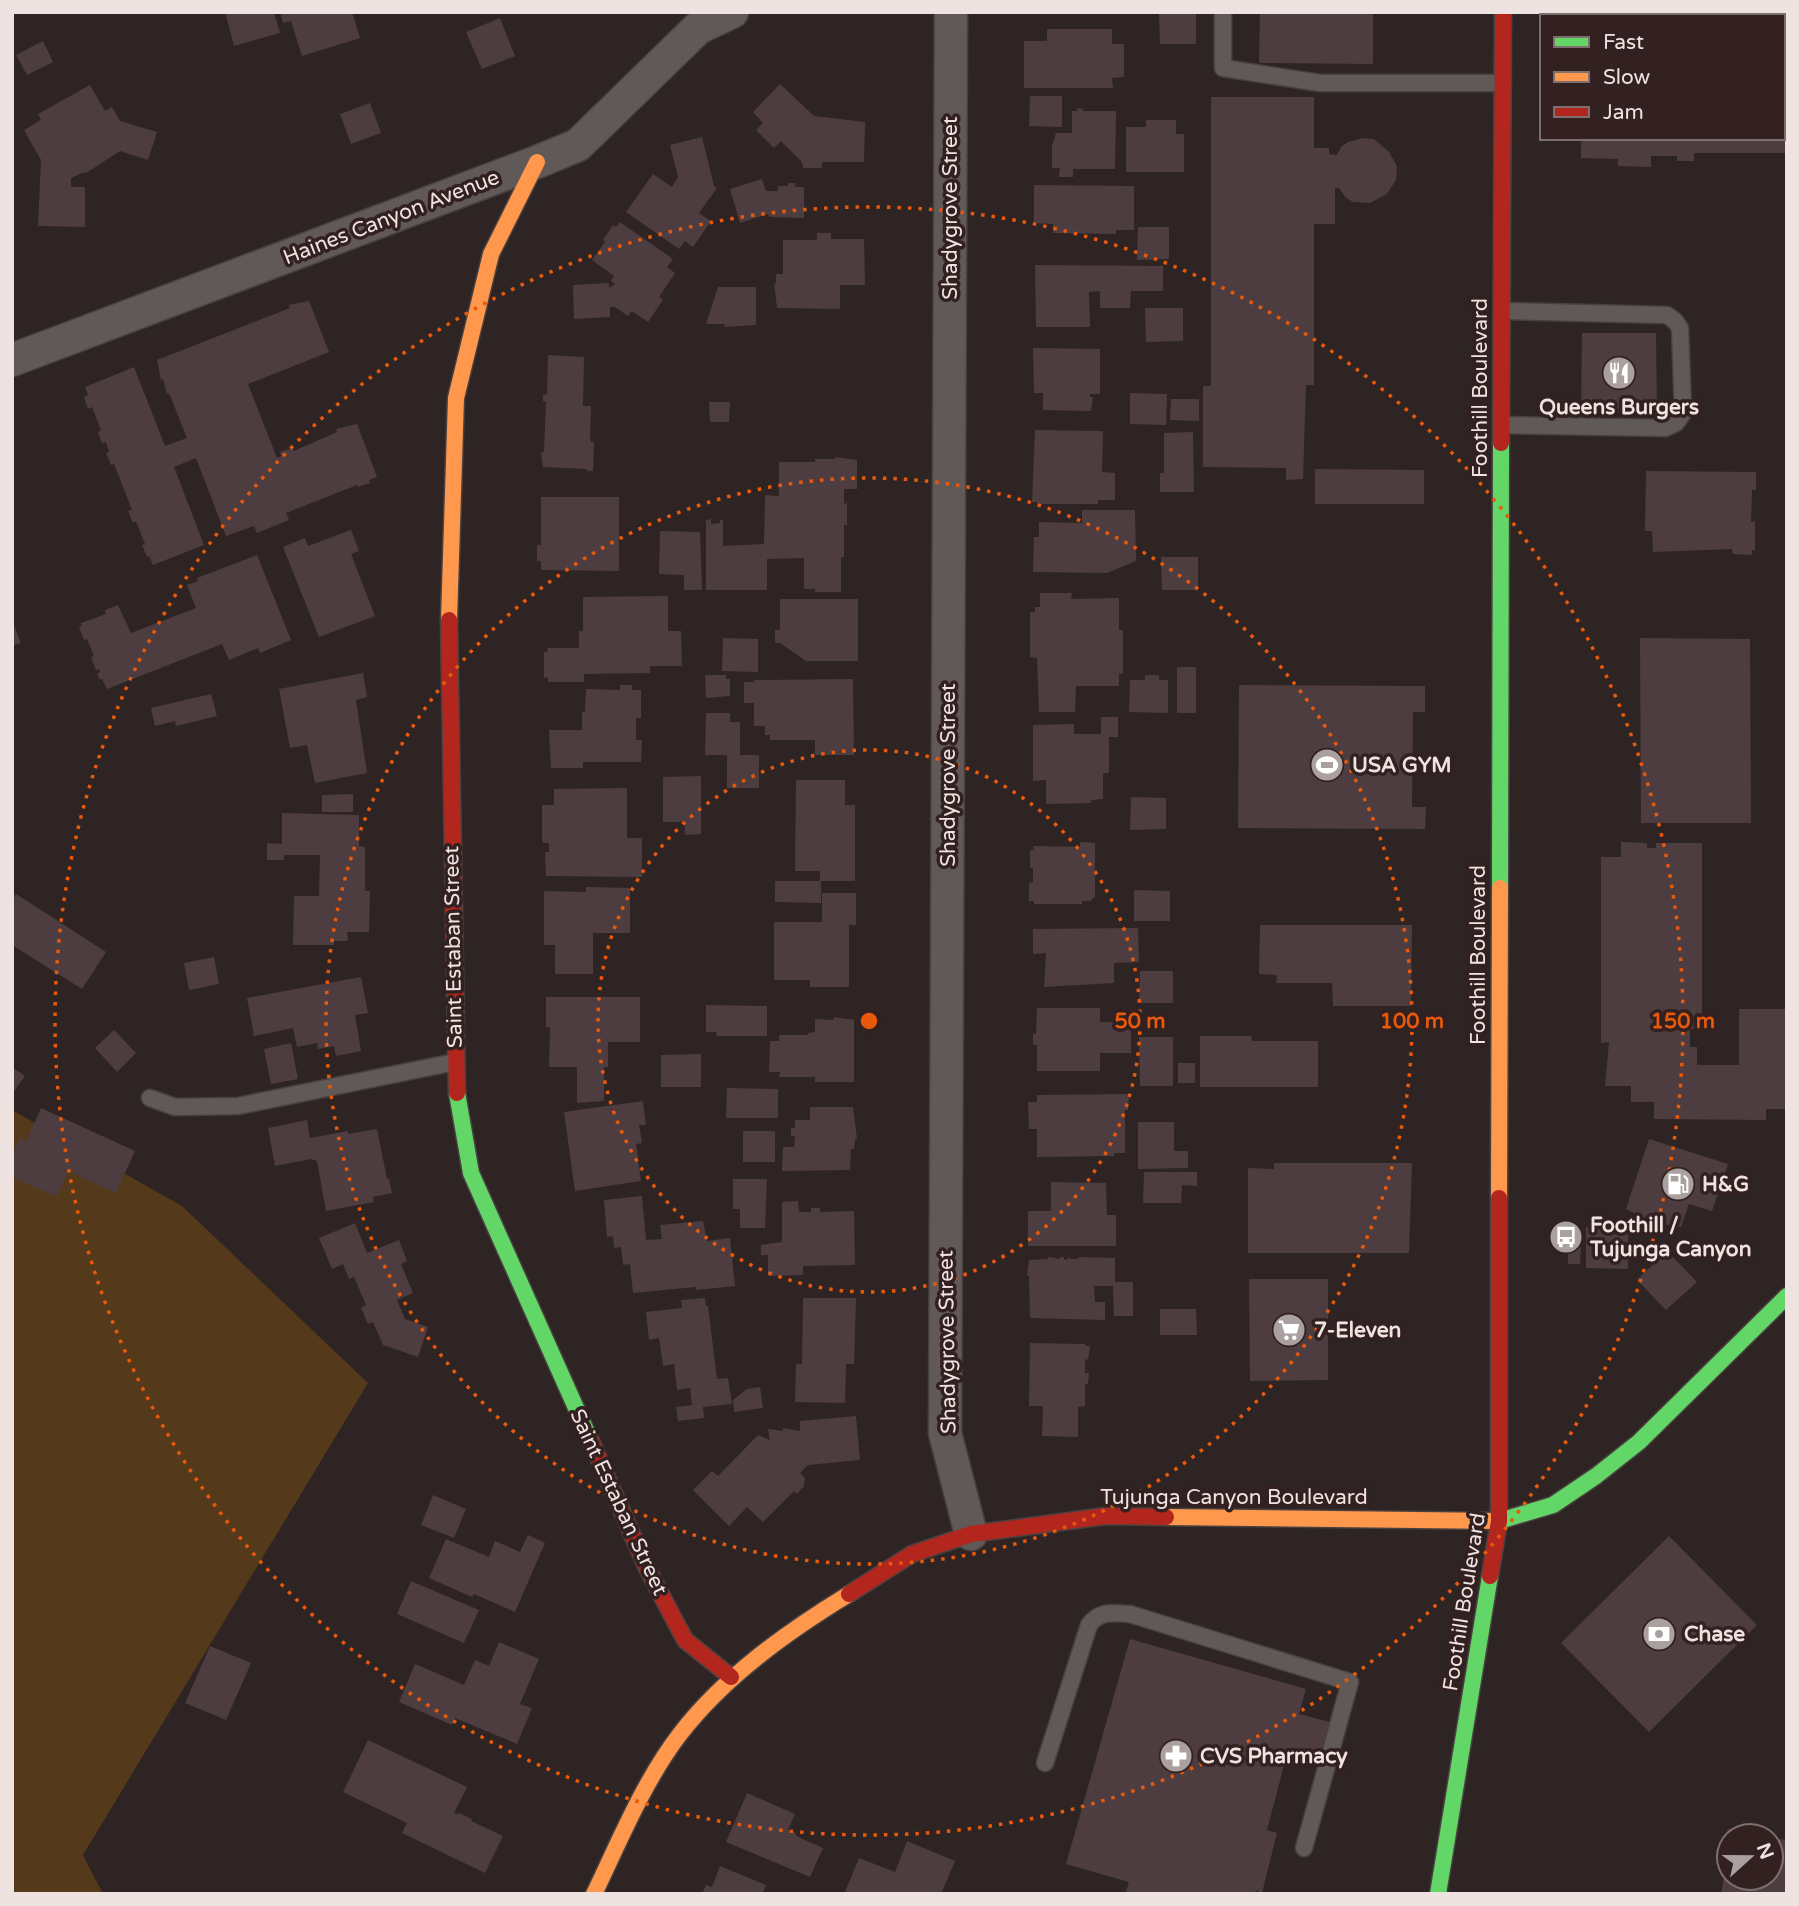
<svg xmlns="http://www.w3.org/2000/svg" width="1799" height="1906" font-family="'Varela Round',sans-serif">
	<rect width="100%" height="100%" fill="#2e2424"/>
	<path fill="#54391a" d="M12,1110l170,96 186,177 -285,472 20,39h-91z"/>
	<path fill="#4e3d40" d="M225,12h49l6,21 -46,13z
		M280,12h72l8,26 -58,18 -11,-35 -8,2z
		M1260,12h113v52l-114,-1z
		M1159,14h37v30h-36z
		M500,18l15,38 -33,13 -16,-37z
		M1047,29h65v15h12v33l-12,1 1,10h-89v-47h23z
		M43,41l10,21 -26,13 -11,-20z
		M1783,46h4v107h-93v8h-17v-5h-26v11l-33,-1v-7l-37,-1v-20h202z
		M780,84l34,32 51,6 -1,40h-42v6h-19l-1,-6 -21,-21 -7,7 -18,-18 7,-7 -10,-11z
		M90,85l15,26 7,-4 8,14 37,11 -9,28 -28,-9 -34,22h-4l-11,5v9h14v40l-47,-1 3,-66 -17,-30 17,-10 -3,-6z
		M1030,96h32v31l-33,-1z
		M1211,97h103v51h15v6l8,1 4,-8 7,-5 15,-4 11,1 15,13 8,14 -1,14 -9,14 -17,9 -17,-1 -7,-4 -7,-10h-4v36h-21v161h-8l-3,94 -17,1v-12l-83,-1v-81h8z
		M370,103l11,30 -30,11 -11,-30z
		M1077,108l6,1v2h33l-1,58h-42v8h-14l1,-9h-8v-22l4,-13h16v-22h5z
		M1146,120h30v14h8v38h-58v-45h20z
		M702,137l12,49 3,2 -18,25 12,8 -18,26 -8,-6 -6,8 -53,-37 27,-38 19,13 6,-10 -8,-32z
		M762,179l4,12h12v-5h10v-3h7v4h9v31l-35,-1 -1,-3 -28,9 -10,-34z
		M1034,185l100,1v44h-18v4l-63,-1v-9l-19,-1z
		M620,222l53,37 -6,8 8,6 -16,24 4,3 -15,22 -16,-11 -4,5 -13,-9h-5v10l-36,2 -1,-34 36,-2v5l6,-4 -4,-3 3,-5 -22,-16 13,-18 -2,-2 10,-15 3,2z
		M1138,227h31v32l-32,1z
		M817,233h14v6h33l1,46h-25v24l-63,-1 -3,-25 2,1v-10h7v-34h34z
		M1035,265l128,1v25h-32l-1,17h-30v-17l-11,1 1,35h-54z
		M718,287h38v38l-32,2 1,-3h-19z
		M309,301l20,51 -81,32 29,74 4,-2 -1,-4 12,-4 2,3 43,-19 -1,-3 21,-5 20,53 -8,3 1,3 -12,4 -1,-2 -71,28 3,7 -32,13 -3,-7 -28,10 -30,-78 -22,9 30,78 -51,20 -4,-9 -2,1 -5,-12 3,-1 -9,-23 -3,2 -5,-12 4,-1 -18,-46 -3,1 -5,-12 3,-1 -3,-10 -4,1 -4,-11 3,-2 -9,-23 -4,2 -4,-12 4,-2 -3,-8 49,-20 31,79 22,-8 -18,-45 -2,1 -4,-15 -2,1 -4,-20 133,-52 -1,-3z
		M1145,308h38v33l-37,1z
		M1582,333h74l1,79h-76z
		M1033,348l67,1v45h-10v3h3l-2,14 -48,-1v-17h-9z
		M548,355l36,2 -1,49h8l-1,32 1,4h3l-1,29h-6v-2l-44,-2 -2,-15h3l2,-50 -3,-1v-6l4,-1z
		M1130,393l37,1 -1,31 -36,-1z
		M1171,399h28v22l-29,-1z
		M709,402h21l-1,20h-19z
		M1035,430l68,1 -1,41 13,1v27h-17v4h-61v-2h-5z
		M1193,432l1,60h-34v-19h4v-40z
		M835,457l22,3v29h-13v15l3,-1v22h-3v32h-3v35h-26v-3h-11v-31l-37,1v31h-61v-70l5,-1v5l9,-1v-3h3v26l41,-2 1,-49 14,1v-34h36v-3h20z
		M1315,469l109,1v34h-109z
		M1646,471l110,1v18h-4l-1,32 4,-1v29h-3v5l-19,-1 -1,-5 -79,3 -1,-21h-7z
		M541,497h78v74l-78,-1v-9h-4v-16h4z
		M1082,510h53l1,51 -29,12 -74,-1 1,-35h5v-15l43,1z
		M351,530l8,21 -8,3 24,62 -56,21 -36,-90 22,-9 3,8z
		M660,531l40,1 2,58h-18v-15l-25,-1z
		M257,555l34,85 -31,13 -2,-5 -29,12 -7,-16 -115,45 -5,-10 -2,1 -3,-6 3,-2 -1,-3 -3,1 -5,-13 3,-1 -7,-17 -3,1 -5,-13 3,-1 -1,-3 25,-9 -1,-4 13,-5 13,28 65,-25 -9,-23 11,-4 -1,-3z
		M1161,557h37v33h-36z
		M1040,593h32l-1,6 48,-1v32h4v44l-4,-1v13h-43l-1,26h-36l-2,-54 -7,-1v-45h5v-5h5z
		M668,596v35h13l1,35h-32v7l-66,1v8h-36v-5l-4,1v-26h4l-1,-4h32v-17h4v-34z
		M780,599h78v62h-52l-26,-18h-5v-13h5z
		M12,620l9,23 -9,3z
		M723,638l35,1v33l-36,-1z
		M1640,638l110,1 1,184h-110z
		M1177,667h19v46h-19z
		M363,673l4,24 -11,3 11,73 -52,10 -8,-38 -17,3 -11,-59z
		M705,675h21v4h4v17l-24,2z
		M1145,675h14v5h9v33l-39,-1 1,-32h15z
		M853,679l1,76h-39v-15h-45v-5h-5v-9h-11v-23h-10v-21h10v-2z
		M620,685h12v5h9v28h-5v22h6l-1,22h-58v6h-32l-2,-38h33v-18h3l1,-23 34,1z
		M1239,685l186,1v26h-12l-1,95h14l-1,22 -187,-1z
		M211,694l6,22 -41,10 -1,-5 -20,5 -4,-18z
		M706,713h24v9h10v33h19v33h-32v-33h-22z
		M1101,717h17v20h-9v36h-6v26l-12,1v3l-45,1v-24l-13,1v-56l41,-1v10h27z
		M701,776v58l-16,1v-13h-22v-45z
		M796,780h49v25h10v76h-35v-10h-25z
		M627,788v50h15v39l-96,-1 -1,-24h4v-9h-6l-1,-4v-34h12v-16z
		M353,794v18h-31v-17z
		M1131,797l35,1v31l-36,1z
		M282,813l77,2v31l6,1v44h5l-1,41h-22l1,9h-14v4h-41l1,-49h25l1,-41h-36v5h-17v-17l15,1z
		M1080,842l15,1v54l-5,4h-8v3h-48v-3h-5v-18l4,-1v-14h-3v-18h4l-1,-4 47,1z
		M1621,842l26,1v5h9v-5h46v187l-12,-1v18h7v18h42v-56h48v100h-21v11l-112,-1v-17h-23v-16h-26l4,-44 -8,1v-186h20z
		M775,881h46v22l-46,-1z
		M586,887l44,1v45h-37v41h-38v-29h-11v-54l42,1z
		M1134,890l36,1v30h-36z
		M822,893h34v32h-7v62h-39v-7h-36v-58h48z
		M16,894l90,58 -24,37 -70,-44v-45z
		M1260,925h152l-1,81h-78l-1,-23h-56l1,-8 -18,-1z
		M1138,928l1,34 -25,1v20l-70,4 2,-34 -13,1v-25z
		M214,957l5,27 -30,6 -5,-27z
		M1140,971h33v32h-34z
		M361,977l7,36 -13,2 6,36 -25,5 -2,-10 -16,3 -1,-6 -20,4 -4,-19 -39,8 -7,-38z
		M546,997h94v45h-32v25h-4v34l-27,2v-36h-28l1,-40h-4z
		M706,1005l61,1v30h-51l1,-4h-11z
		M1037,1008h63v14l31,1v30h-31v18h-63v-26h-4v-11h3z
		M834,1017l20,3v62h-39v-5h-36l1,-5h-11l1,-31h9v-6h29v-2l7,-1v-13l18,1z
		M114,1030l22,23 -19,19 -22,-24z
		M1200,1036h51l1,5h66v46h-118z
		M1139,1037h34v49h-33z
		M291,1043l7,36 -27,5 -7,-35z
		M701,1054v33h-40v-32z
		M1178,1063h17v20h-17z
		M12,1067l13,9 -13,18z
		M727,1088l51,1v29h-52z
		M1129,1094l-1,16h-3v43h-11v3l-77,1v-28h-8l-1,-27h9v-7z
		M643,1101l3,24h-7l3,18 -6,1 5,37 -66,10 -11,-79z
		M810,1107h43l4,32h-2l-1,10h-3l-1,21 -68,1 1,-24h11l1,-11h-4v-8h4v-8h15z
		M41,1108l94,43 -19,42 -48,-22 -11,26 -45,-20v-23l8,-16 6,4z
		M307,1120l3,18 38,-7v3l29,-5 10,50h2l3,14 -19,4 1,5 -48,9 -9,-50 -6,-2 -36,7 -7,-38z
		M1138,1122h36v29h14v17l-50,1z
		M743,1131h32v31h-32z
		M1649,1139l79,25 -16,47 -23,-7 -8,23 -29,-5 -26,-13z
		M1274,1163h138l-3,90h-161v-85l26,1z
		M1144,1172h53v14l-15,-1 -1,18h-38z
		M733,1179h34l-2,49h-25v-19h-7z
		M1051,1182l55,1 1,32h9v31h-88v-35h23z
		M642,1196l4,44 16,-1 -2,-14 43,-4 4,20 23,-3 5,48 -39,4v-3l-63,6 -3,-29 -7,1 -2,-18 -7,1 -1,-12 -6,1 -3,-37z
		M798,1201l1,11h12v-4h9v4l34,-1 1,54 -52,1v9l-35,1v-21h-7v-10l21,-3v-40z
		M355,1223l12,30 32,-13 8,21 -6,3 12,29 -16,7 8,19 23,8 -10,30 -35,-12 -10,-23 -5,2 -7,-16 5,-3 -12,-28 -5,2 -6,-15 -11,5 -13,-31z
		M1586,1227h42v42l-42,-1z
		M1568,1242h13l-1,22h-12z
		M1667,1251l30,31 -31,28 -29,-30z
		M1048,1257l12,2v-2h4v3l4,-1v-2l3,2h8l-1,-2 37,1v24h18v34h-19l-1,-30h-19l1,16h10v18l-75,-2 -1,-42h-2l2,-16 19,-1z
		M1249,1279h79v101l-78,1z
		M705,1298l1,7 2,1 9,73 11,-1 4,26 -29,3 1,11 -26,3 -2,-14 16,-2 -2,-17 -13,2 -3,-26 -11,2 -4,-28 -10,2 -3,-28 36,-4 -1,-8z
		M803,1298h53l-2,66h-8l-1,39 -50,-1 1,-38h6z
		M1160,1309h36l1,26h-37z
		M1030,1343l55,1v2h5l-2,14 -3,-1v14h4l-1,11h-3v22l-7,1v30l-36,-1 1,-30h-14z
		M760,1387l3,21 -29,4 -1,-12 14,-11z
		M856,1416l4,44 -52,5 -8,8 5,5 -1,8 -7,8 -3,-3 -31,31 -16,-15 -18,19 -36,-36 19,-19 6,5 40,-41 12,5 -2,-11 15,2v-3l17,3v-10z
		M433,1495l33,14 -12,29 -33,-13z
		M528,1535l17,8 -30,69 -41,-18 -2,3 -43,-19 17,-39 43,18 6,-16 25,11z
		M1669,1536l88,89 -108,107 -88,-89z
		M411,1581l68,29 -15,33 -67,-29z
		M1130,1639l176,50 -7,25 31,8 -10,36 -32,-8 -21,80 10,3 -15,60 -7,-3 2,4h-132l4,-12 -63,-18z
		M499,1642l40,17 -19,45 12,4 -15,36 -62,-26 -3,7 -53,-23 16,-38 49,21 11,-25 14,6z
		M210,1646l41,17 -25,57 -41,-17z
		M368,1740l99,47 -13,26 4,1 1,-1 13,6 -1,2 32,15 -18,37 -83,-40 5,-10 -64,-31z
		M747,1793l48,21 -7,16 8,3v3l27,12 -13,29 -84,-35z
		M1728,1829l19,3 1,-3 14,2v5h-33v3h-3z
		M1771,1838l16,2v54h-66l5,-29 -4,-1 1,-10h4l1,-6 1,30h42z
		M907,1841l48,20 -14,33 -96,-2 14,-34 36,14z
		M720,1866l46,19 -4,9h-60l4,-9 6,2z"/>
	<g fill="none" stroke-linecap="round" stroke-linejoin="round">
		<defs>
			<path id="lane" d="M1223,12v56l97,15h183
				M1502,425l163,3 11,-5 7,-10 -3,-85 -5,-7 -8,-6 -165,-4
				M150,1098l25,9 63,-1 217,-44
				M1045,1763l44,-138c11,-15 24,-12 41,-11l220,68 -46,166"/>
			<path id="street" d="M951,12l-6,1421 26,101
				M12,360l525,-198 41,-17 120,-117 34,-16"/>
			<path id="fast" d="M1500,888l1,-445
				M457,1093l14,80 118,264
				M1499,1521l54,-16 43,-29 43,-34 148,-146
				M1438,1894l52,-318"/>
			<path id="slow" d="M449,620l7,-222 35,-144 46,-92
				M1499,1198l1,-310
				M1166,1517l333,4
				M594,1894c26,-54 50,-113 86,-160 45,-58 107,-102 169,-140"/>
			<path id="jam" d="M1501,443l2,-431
				M449,620l8,473
				M589,1437l58,131 38,72 46,37
				M1490,1576l9,-55v-323
				M849,1594l63,-40 59,-20 135,-18 60,1"/>
		</defs>
		<use href="#lane" stroke="#494140" stroke-width="19"/>
		<use href="#street" stroke="#494140" stroke-width="35"/>
		<use href="#fast" stroke="#494140" stroke-width="19"/>
		<use href="#slow" stroke="#494140" stroke-width="19"/>
		<use href="#jam" stroke="#494140" stroke-width="19"/>
		<use href="#lane" stroke="#605958" stroke-width="16"/>
		<use href="#street" stroke="#605958" stroke-width="32"/>
		<use href="#fast" stroke="#63d668" stroke-width="16"/>
		<use href="#slow" stroke="#ff974d" stroke-width="16"/>
		<use href="#jam" stroke="#b3261e" stroke-width="16"/>
	</g>
	<g fill="none" stroke="#e8590c" stroke-width="3.5" stroke-dasharray="3.5 7">
		<circle cx="869" cy="1021" r="271"/>
		<circle cx="869" cy="1021" r="543"/>
		<circle cx="869" cy="1021" r="814"/>
	</g>
	<defs>
		<symbol id="restaurant-disc" viewBox="-11 -11 22 22"><circle r="9.5" fill="#aba0a0" stroke="#322120"/><path d="M-5-6h1v4h1v-4h1v4h1v-4h1v5L-1.5 .5V6h-2V.5L-5-1ZM5-6V6H3V1.5H1.5Q1.5-4 5-6Z" fill="#fff"/></symbol>
		<symbol id="stadium-disc" viewBox="-11 -11 22 22"><circle r="9.5" fill="#aba0a0" stroke="#322120"/><path d="M0-5a6.5 5 0 1 0 0 10a6.5 5 0 1 0 0-10ZM-3.5-1.8h7v3.6h-7Z" fill="#fff"/></symbol>
		<symbol id="fuel-disc" viewBox="-11 -11 22 22"><circle r="9.5" fill="#aba0a0" stroke="#322120"/><path d="M-5.5-6h7V0h2V4h1.3V-2.5L3-4.5l.8-.8L6-3V5H2.5V1h-1V6h-7ZM-4.2-4.7v3.2H.2V-4.7Z" fill="#fff"/></symbol>
		<symbol id="bus-disc" viewBox="-11 -11 22 22"><circle r="9.5" fill="#aba0a0" stroke="#322120"/><path d="M-5-6H5V4H4V6H2V4H-2V6H-4V4H-5ZM-3.5-4V0h7V-4ZM-3.5 1.2v1.5H-2V1.2ZM2 1.2v1.5H3.5V1.2Z" fill="#fff"/></symbol>
		<symbol id="supermarket-disc" viewBox="-11 -11 22 22"><circle r="9.5" fill="#aba0a0" stroke="#322120"/><path d="M-6-5.5h2.5l.6 2H6L4.5 2H-2.5L-4.4-4H-6ZM-1.5 3.2a1.3 1.3 0 1 0 .1 0ZM3 3.2a1.3 1.3 0 1 0 .1 0Z" fill="#fff"/></symbol>
		<symbol id="bank-disc" viewBox="-11 -11 22 22"><circle r="9.5" fill="#aba0a0" stroke="#322120"/><path d="M-6-4H6V4H-6ZM0-2.3a2.3 2.3 0 1 0 0 4.6a2.3 2.3 0 1 0 0-4.6Z" fill="#fff"/></symbol>
		<symbol id="pharmacy-disc" viewBox="-11 -11 22 22"><circle r="9.5" fill="#aba0a0" stroke="#322120"/><path d="M-2-6h4v4h4v4h-4v4h-4v-4h-4v-4h4Z" fill="#fff"/></symbol>
	</defs>
	<g fill-rule="evenodd">
		<use href="#restaurant-disc" x="1600" y="354" width="38" height="38"/>
		<use href="#stadium-disc" x="1308" y="746" width="38" height="38"/>
		<use href="#fuel-disc" x="1659" y="1165" width="38" height="38"/>
		<use href="#bus-disc" x="1547" y="1218" width="38" height="38"/>
		<use href="#supermarket-disc" x="1270" y="1311" width="38" height="38"/>
		<use href="#bank-disc" x="1640" y="1615" width="38" height="38"/>
		<use href="#pharmacy-disc" x="1157" y="1737" width="38" height="38"/>
	</g>
	<g text-anchor="middle" stroke-width="7" stroke-linejoin="round" paint-order="stroke">
		<g font-size="21" fill="#efe3e2" stroke="#322120">
			<text transform="translate(950 208) rotate(-90)" y="7">Shadygrove Street</text>
			<text transform="translate(391 217) rotate(-21)" y="7">Haines Canyon Avenue</text>
			<text transform="translate(1480 388) rotate(-90)" y="7">Foothill Boulevard</text>
			<text transform="translate(948 775) rotate(-90)" y="7">Shadygrove Street</text>
			<text transform="translate(453 947) rotate(-91)" y="7">Saint Estaban Street</text>
			<text transform="translate(1478 955) rotate(-90)" y="7">Foothill Boulevard</text>
			<text transform="translate(947 1342) rotate(-91)" y="7">Shadygrove Street</text>
			<text x="1234" y="1504">Tujunga Canyon Boulevard</text>
			<text transform="translate(619 1502) rotate(65)" y="7">Saint Estaban Street</text>
			<text transform="translate(1464 1602) rotate(-81)" y="7">Foothill Boulevard</text>
		</g>
		<g font-size="21" font-weight="bold" fill="#efe3e2" stroke="#322120" text-anchor="start">
			<text x="1619" y="414" text-anchor="middle">Queens Burgers</text>
			<text x="1352" y="772">USA GYM</text>
			<text x="1702" y="1191">H&amp;G</text>
			<text x="1590" y="1232">Foothill /<tspan x="1590" dy="24">Tujunga Canyon</tspan></text>
			<text x="1314" y="1337">7-Eleven</text>
			<text x="1684" y="1641">Chase</text>
			<text x="1200" y="1763">CVS Pharmacy</text>
		</g>
	</g>
	<circle cx="869" cy="1021" r="10" fill="#e8590c" stroke="#322120" stroke-width="3.5"/>
	<g font-size="21" text-anchor="middle" font-weight="bold" fill="#e8590c" stroke="#322120" stroke-width="7" stroke-linejoin="round" paint-order="stroke">
		<text x="1140" y="1028">50 m</text>
		<text x="1412" y="1028">100 m</text>
		<text x="1683" y="1028">150 m</text>
	</g>
	<rect width="1799" height="1906" fill="none" stroke="#efe3e2" stroke-width="28"/>
	<rect x="1540" y="14" width="245" height="126" fill="#322120" stroke="#7e6f6e" stroke-width="2"/>
	<rect x="1554" y="37" width="35" height="10" fill="#63d668" stroke="#7e6f6e" stroke-width="2"/>
	<text x="1603" y="49" font-size="21" fill="#efe3e2">Fast</text>
	<rect x="1554" y="72" width="35" height="10" fill="#ff974d" stroke="#7e6f6e" stroke-width="2"/>
	<text x="1603" y="84" font-size="21" fill="#efe3e2">Slow</text>
	<rect x="1554" y="107" width="35" height="10" fill="#b3261e" stroke="#7e6f6e" stroke-width="2"/>
	<text x="1603" y="119" font-size="21" fill="#efe3e2">Jam</text>
	<g transform="translate(1750 1857) rotate(69)"><circle r="33" fill="#322120" stroke="#7e6f6e" stroke-width="2"/>
	<path d="M0-5L12 26L0 18L-12 26Z" fill="#aba0a0"/>
	<text y="-10" font-size="19" font-weight="bold" text-anchor="middle" fill="#efe3e2">N</text>
	</g>
</svg>
